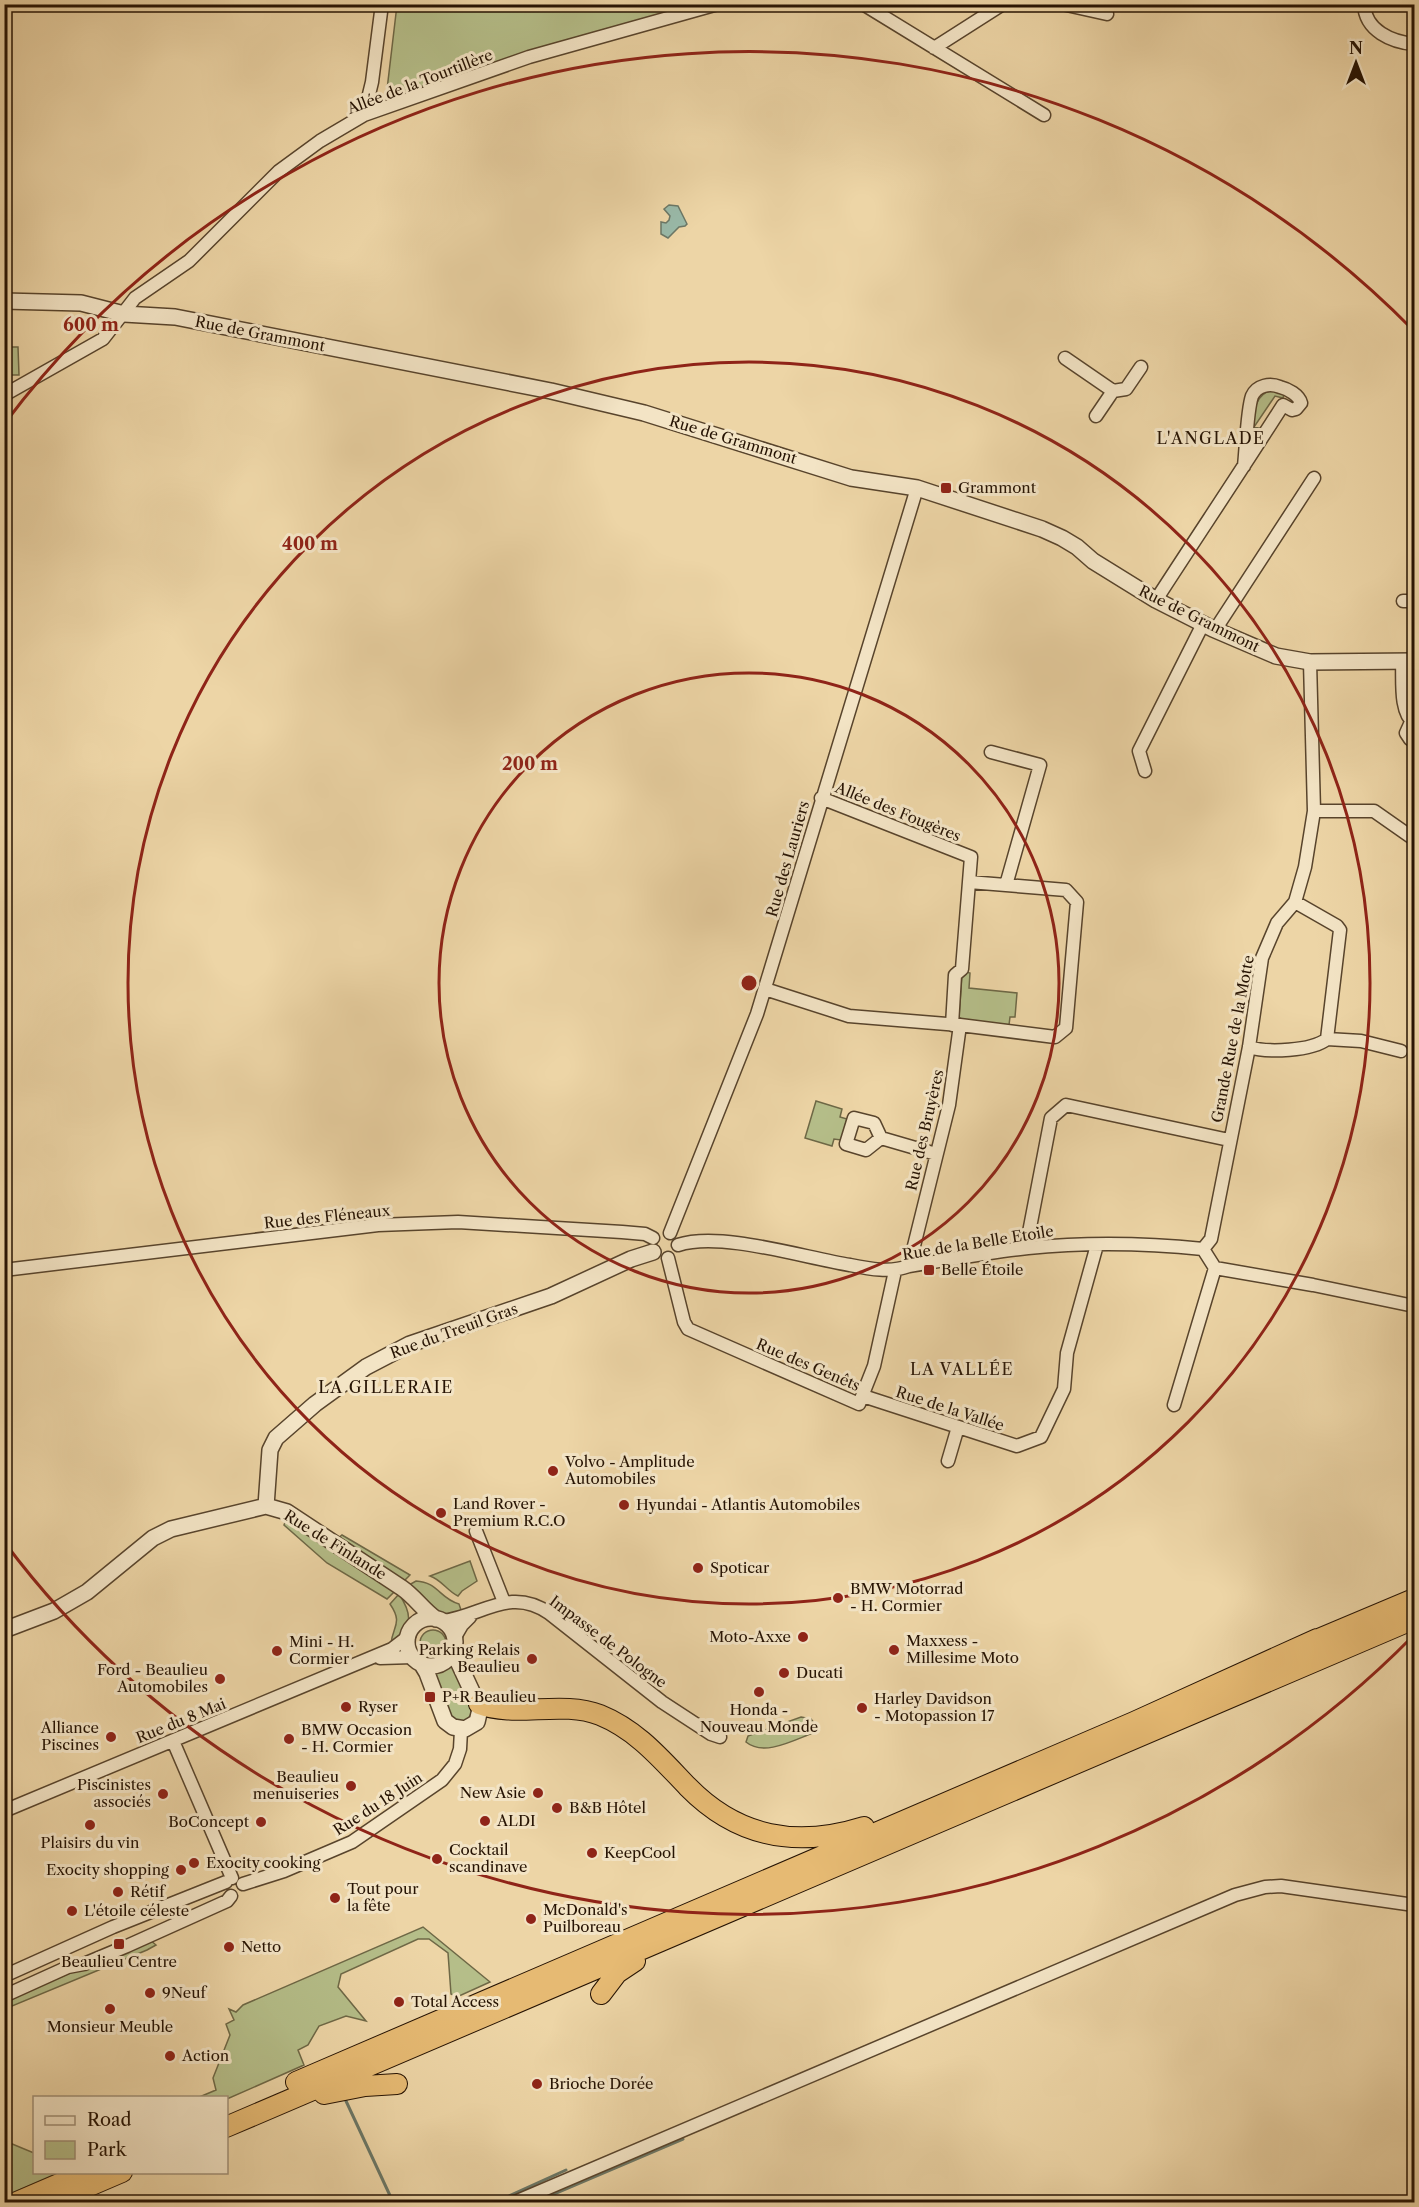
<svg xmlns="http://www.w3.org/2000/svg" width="1419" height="2207" font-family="'Libre Caslon Text',serif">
	<rect width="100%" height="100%" fill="#edd5a6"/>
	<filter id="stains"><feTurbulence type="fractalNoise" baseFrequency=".00333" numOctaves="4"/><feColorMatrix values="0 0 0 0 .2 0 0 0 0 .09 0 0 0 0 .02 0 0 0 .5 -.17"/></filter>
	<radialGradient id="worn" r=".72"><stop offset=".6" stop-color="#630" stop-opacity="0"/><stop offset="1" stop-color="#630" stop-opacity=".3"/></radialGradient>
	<path fill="#b5be89" stroke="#6e6846" stroke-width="1.5" d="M397,5h299l-170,47 -140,46z
		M5,347h13l1,28h-14z
		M1274,390l10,4 -1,4 -8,-2 -21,31 9,2 -7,10 -4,-1c2,-18 -1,-45 22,-48z
		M966,972l4,1 -1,15 48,5 -2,24h-5l-1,8 -46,-5 -4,-3 3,-42z
		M816,1101l26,8 -2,8 7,2 -6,21 -7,-1 -2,7 -27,-8z
		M286,1520l109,71 -8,8 -60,-36 -43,-38z
		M342,1535l68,40 -7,7 -67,-42z
		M470,1561l7,20 -15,10 -4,5c-11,-5 -16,-16 -28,-20z
		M416,1581c22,1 24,18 43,23l3,9 -15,3 -10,-3 -28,-28z
		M399,1594c14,21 14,35 -8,49 2,-17 12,-20 -1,-39z
		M420 1643a13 13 0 1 1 26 0a13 13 0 1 1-26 0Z
		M453,1661l20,50 -6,10 -6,1 -11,-5 -17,-46 11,-2z
		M801,1717l10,2 3,4 -1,10c-19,7 -49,24 -67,9l2,-6z
		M423,1927l67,55 -33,15 -6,-3 -3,-41 -19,-14h-11l-77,35 -3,13 28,34 -20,-5 -27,10 -11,19 -10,5 6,15 -77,34 -30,-1 19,-8 -3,-12 17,-43 -4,-11 8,-4 -5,-11 7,3 7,-7z
		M149,1939l7,6 -9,5 -142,59v-8z
		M5,2141l29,12v19l24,1 -53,23z"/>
	<path fill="#99b9a8" stroke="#6b7766" stroke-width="1.5" d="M669,205l9,1 9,18 -2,2 -6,1 -11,11 -7,-4v-12l5,1 3,-3 1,-4 -6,-7z"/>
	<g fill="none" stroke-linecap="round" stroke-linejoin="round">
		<path stroke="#6b7766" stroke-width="3" d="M346,2101l47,101
			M446,2202l12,-4
			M496,2202l70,-32
			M535,2202l148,-63"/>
		<defs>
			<path id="minor" d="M863,4l181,111
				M1062,4l45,10
				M1364,4c1,27 28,38 50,40
				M934,48l69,-44
				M364,115l8,-33 10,-78
				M1065,358l48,33 13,-2 15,-22
				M4,395l99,-56 32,-41 54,-37 90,-90 41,-30 44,-26 165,-58 189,-53
				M1096,416l17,-25
				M1156,600c42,-65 85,-129 127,-195l9,5 4,-1 5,-6c-2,-8 -13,-14 -21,-16 -10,-4 -23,-2 -28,9 -5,14 -6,53 -8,70
				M1403,601h11
				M1215,630l99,-152
				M1402,662c1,17 -3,50 12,61
				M1411,722l-5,11 4,6 4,3
				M991,752l49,13 -34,120
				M1145,771l-6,-20 64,-127
				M821,798l150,59 -9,112 -7,6 -3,50
				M1314,811h60l40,28
				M765,989l84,27 110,9
				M1327,1039l34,2 40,10
				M1249,1047c18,6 63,4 78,-8l13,-109 -3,-4 -42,-24
				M881,1138l-15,12 -20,-6 8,-26 20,5 7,15 55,16
				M670,1233l87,-219 160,-526
				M678,1245c43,-14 127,13 172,20 20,4 40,8 59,1 39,-6 79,-14 119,-18 58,-6 117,-5 175,1
				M1026,1248l25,-130 15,-13 163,35
				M1203,1249l8,-10 38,-192 13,-89 15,-35 18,-21 10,-35 9,-56 -4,-149
				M1203,1249l12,19 98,17 101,21
				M668,1258l16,64 4,7 171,75 15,-38 21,-95
				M909,1266l40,-161 11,-80 95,12 11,-9 11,-126 -11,-12 -97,-8
				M4,1270l374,-45 80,-3 164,10 23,2 8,4
				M863,1396l154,50 24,-9 23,-48 3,-36 30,-108
				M1174,1405l41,-137
				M948,1461l10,-34
				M476,1531l28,71
				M443,1621c39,-5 67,-35 106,-8l113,89 49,32 9,3
				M455,1637l7,-12 8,-8
				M380,1658l33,-1
				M173,1741l59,137
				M4,1811l388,-162 17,-13
				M243,1884l41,-13 68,-29 90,-62 13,-16 5,-15 1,-19
				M4,1976l109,-49 113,-45
				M4,1996l64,-29 16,-3 43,-18 100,-45 4,-5
				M515,2202l720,-307 30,-8 16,-1 133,19"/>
			<path id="tertiary" d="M4,301l77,2 43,11 51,3 376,74 93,22 207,65 66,10 125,41 20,9 15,9 16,14 63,39 57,29 63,27 34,6 104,-1
				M266,1506l4,-56 6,-12 39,-34 51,-37 44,-23 141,-48 80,-37 22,-7
				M407 1642a24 24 0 1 1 48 0a24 24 0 1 1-48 0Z
				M4,1630l50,-19 33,-19 66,-54 18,-9 95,-23 21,6 115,76c13,9 21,22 34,31
				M421,1663l6,10 18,48 8,6 12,2 12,-7 3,-13 -25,-54v-7"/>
			<path id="trunk" d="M1307,1644l107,-45
				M479,1704c37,14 82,-4 121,11 37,15 61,44 88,72 50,51 109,61 176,40
				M601,1994l16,-21 18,-12
				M296,2082l838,-360 183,-83
				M324,2094l41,-8 32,-2
				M226,2127l1188,-508
				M17,2202l70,-30
				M52,2202l70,-30"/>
		</defs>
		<use href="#minor" stroke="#58442c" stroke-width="15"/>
		<use href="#tertiary" stroke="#58442c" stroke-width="18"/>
		<use href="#trunk" stroke="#261303" stroke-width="22"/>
		<use href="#minor" stroke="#f3e4c5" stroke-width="12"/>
		<use href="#tertiary" stroke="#f3e4c5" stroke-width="15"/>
		<use href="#trunk" stroke="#e6ba73" stroke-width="20"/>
	</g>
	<g fill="none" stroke="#8f2418" stroke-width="3">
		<circle cx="749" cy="983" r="310"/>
		<circle cx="749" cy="983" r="621"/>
		<path d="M1413 1636A931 931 0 0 1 5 1543M5 423A931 931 0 0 1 1413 330"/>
	</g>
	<g fill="#8f2418" stroke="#f3e4c5" stroke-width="2">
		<rect x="940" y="482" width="12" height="12" rx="3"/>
		<rect x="923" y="1264" width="12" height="12" rx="3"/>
		<circle cx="553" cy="1471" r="6"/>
		<circle cx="624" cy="1505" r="6"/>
		<circle cx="441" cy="1513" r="6"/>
		<circle cx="698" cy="1568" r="6"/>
		<circle cx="838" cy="1598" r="6"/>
		<circle cx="803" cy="1637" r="6"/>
		<circle cx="894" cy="1650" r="6"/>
		<circle cx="277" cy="1651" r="6"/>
		<circle cx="532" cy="1659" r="6"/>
		<circle cx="784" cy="1673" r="6"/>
		<circle cx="220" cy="1679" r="6"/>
		<circle cx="759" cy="1692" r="6"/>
		<rect x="424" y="1691" width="12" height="12" rx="3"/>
		<circle cx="346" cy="1707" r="6"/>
		<circle cx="862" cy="1708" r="6"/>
		<circle cx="111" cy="1737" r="6"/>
		<circle cx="289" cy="1739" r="6"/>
		<circle cx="351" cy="1786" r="6"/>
		<circle cx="538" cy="1793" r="6"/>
		<circle cx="163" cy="1794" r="6"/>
		<circle cx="557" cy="1808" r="6"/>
		<circle cx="485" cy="1821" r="6"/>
		<circle cx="261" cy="1822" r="6"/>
		<circle cx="90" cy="1825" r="6"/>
		<circle cx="592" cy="1853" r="6"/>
		<circle cx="437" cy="1859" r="6"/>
		<circle cx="194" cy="1863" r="6"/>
		<circle cx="181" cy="1870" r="6"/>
		<circle cx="118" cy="1892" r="6"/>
		<circle cx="335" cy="1898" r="6"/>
		<circle cx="72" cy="1911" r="6"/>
		<circle cx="531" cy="1919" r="6"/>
		<rect x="113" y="1938" width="12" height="12" rx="3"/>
		<circle cx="229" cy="1947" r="6"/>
		<circle cx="150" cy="1993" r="6"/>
		<circle cx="399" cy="2002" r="6"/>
		<circle cx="110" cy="2009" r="6"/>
		<circle cx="170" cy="2056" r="6"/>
		<circle cx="537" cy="2084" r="6"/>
	</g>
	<g text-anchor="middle" stroke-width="6" stroke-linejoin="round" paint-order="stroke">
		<g font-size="15" fill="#261303" stroke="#f3e4c5">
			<text transform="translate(420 82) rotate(-21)" y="5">Allée de la Tourtillère</text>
			<text transform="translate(260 334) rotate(11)" y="5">Rue de Grammont</text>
			<text transform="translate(733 440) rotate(17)" y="5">Rue de Grammont</text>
			<text transform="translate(1199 619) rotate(26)" y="5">Rue de Grammont</text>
			<text transform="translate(898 812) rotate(22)" y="5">Allée des Fougères</text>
			<text transform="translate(788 859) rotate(-74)" y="5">Rue des Lauriers</text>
			<text transform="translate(1233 1039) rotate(-79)" y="5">Grande Rue de la Motte</text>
			<text transform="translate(925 1130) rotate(-77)" y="5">Rue des Bruyères</text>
			<text transform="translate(327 1217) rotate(-6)" y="5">Rue des Fléneaux</text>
			<text transform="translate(978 1243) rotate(-9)" y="5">Rue de la Belle Etoile</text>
			<text transform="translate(454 1331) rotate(-20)" y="5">Rue du Treuil Gras</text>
			<text transform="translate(808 1365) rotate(23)" y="5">Rue des Genêts</text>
			<text transform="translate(950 1409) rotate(18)" y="5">Rue de la Vallée</text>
			<text transform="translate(335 1545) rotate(32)" y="5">Rue de Finlande</text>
			<text transform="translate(608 1642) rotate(37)" y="5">Impasse de Pologne</text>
			<text transform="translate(181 1721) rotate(-22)" y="5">Rue du 8 Mai</text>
			<text transform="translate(378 1804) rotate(-33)" y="5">Rue du 18 Juin</text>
		</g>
		<g font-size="15" fill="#261303" stroke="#f3e4c5" text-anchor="start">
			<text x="958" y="493">Grammont</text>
			<text x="941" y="1275">Belle Étoile</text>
			<text x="565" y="1467">Volvo - Amplitude<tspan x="565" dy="17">Automobiles</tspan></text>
			<text x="453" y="1509">Land Rover -<tspan x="453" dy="17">Premium R.C.O</tspan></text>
			<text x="636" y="1510">Hyundai - Atlantis Automobiles</text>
			<text x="710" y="1573">Spoticar</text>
			<text x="850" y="1594">BMW Motorrad<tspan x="850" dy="17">- H. Cormier</tspan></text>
			<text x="791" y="1642" text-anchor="end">Moto-Axxe</text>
			<text x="906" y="1646">Maxxess -<tspan x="906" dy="17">Millesime Moto</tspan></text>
			<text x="289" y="1647">Mini - H.<tspan x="289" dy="17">Cormier</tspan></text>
			<text x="520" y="1655" text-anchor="end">Parking Relais<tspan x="520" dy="17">Beaulieu</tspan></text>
			<text x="208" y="1675" text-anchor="end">Ford - Beaulieu<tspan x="208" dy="17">Automobiles</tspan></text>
			<text x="796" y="1678">Ducati</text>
			<text x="442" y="1702">P+R Beaulieu</text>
			<text x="874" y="1704">Harley Davidson<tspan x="874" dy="17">- Motopassion 17</tspan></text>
			<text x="358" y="1712">Ryser</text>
			<text x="759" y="1715" text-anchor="middle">Honda -<tspan x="759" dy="17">Nouveau Monde</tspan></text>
			<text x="99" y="1733" text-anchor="end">Alliance<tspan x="99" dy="17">Piscines</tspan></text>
			<text x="301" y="1735">BMW Occasion<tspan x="301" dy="17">- H. Cormier</tspan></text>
			<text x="339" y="1782" text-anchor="end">Beaulieu<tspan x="339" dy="17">menuiseries</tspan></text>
			<text x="151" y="1790" text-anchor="end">Piscinistes<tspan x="151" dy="17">associés</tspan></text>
			<text x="526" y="1798" text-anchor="end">New Asie</text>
			<text x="569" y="1813">B&amp;B Hôtel</text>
			<text x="497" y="1826">ALDI</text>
			<text x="249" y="1827" text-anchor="end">BoConcept</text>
			<text x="90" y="1848" text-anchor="middle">Plaisirs du vin</text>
			<text x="449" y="1855">Cocktail<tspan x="449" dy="17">scandinave</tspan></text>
			<text x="604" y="1858">KeepCool</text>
			<text x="206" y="1868">Exocity cooking</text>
			<text x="169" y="1875" text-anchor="end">Exocity shopping</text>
			<text x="347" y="1894">Tout pour<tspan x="347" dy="17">la fête</tspan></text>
			<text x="130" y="1897">Rétif</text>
			<text x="543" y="1915">McDonald's<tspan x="543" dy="17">Puilboreau</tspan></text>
			<text x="84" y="1916">L'étoile céleste</text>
			<text x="241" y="1952">Netto</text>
			<text x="119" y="1967" text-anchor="middle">Beaulieu Centre</text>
			<text x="162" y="1998">9Neuf</text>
			<text x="411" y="2007">Total Access</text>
			<text x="110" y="2032" text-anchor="middle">Monsieur Meuble</text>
			<text x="182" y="2061">Action</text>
			<text x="549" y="2089">Brioche Dorée</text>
		</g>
		<g font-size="16" letter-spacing="1.5" fill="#261303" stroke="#f3e4c5">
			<text x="1211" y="444">L'ANGLADE</text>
			<text x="962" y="1375">LA VALLÉE</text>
			<text x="386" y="1393">LA GILLERAIE</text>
		</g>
	</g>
	<circle cx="749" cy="983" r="9" fill="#8f2418" stroke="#f3e4c5" stroke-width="3"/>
	<g font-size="18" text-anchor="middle" font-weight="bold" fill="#8f2418" stroke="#f3e4c5" stroke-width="6" stroke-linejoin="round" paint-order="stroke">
		<text x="91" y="331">600 m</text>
		<text x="310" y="550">400 m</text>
		<text x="530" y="770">200 m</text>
	</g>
	<rect width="1419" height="2207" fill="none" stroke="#edd5a6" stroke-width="24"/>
	<rect x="6" y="6" width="1407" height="2195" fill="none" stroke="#261303" stroke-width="3"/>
	<rect x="12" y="12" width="1395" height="2183" fill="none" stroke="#261303" stroke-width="1.5"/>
	<rect x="33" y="2096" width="195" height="78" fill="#f3e4c5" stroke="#a19077" stroke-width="1.5"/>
	<rect x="45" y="2116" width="30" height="9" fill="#f3e4c5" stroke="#a19077" stroke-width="1.5"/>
	<text x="87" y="2126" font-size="18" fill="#261303">Road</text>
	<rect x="45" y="2141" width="30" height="18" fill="#b5be89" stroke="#a19077" stroke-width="1.5"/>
	<text x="87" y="2156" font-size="18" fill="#261303">Park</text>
	<g transform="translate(1356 63)" stroke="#f3e4c5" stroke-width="4.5" paint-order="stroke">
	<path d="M0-4.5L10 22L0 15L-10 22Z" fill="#261303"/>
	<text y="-9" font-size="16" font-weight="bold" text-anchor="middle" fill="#261303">N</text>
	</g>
	<rect width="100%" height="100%" filter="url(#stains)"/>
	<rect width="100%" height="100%" fill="url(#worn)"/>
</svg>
